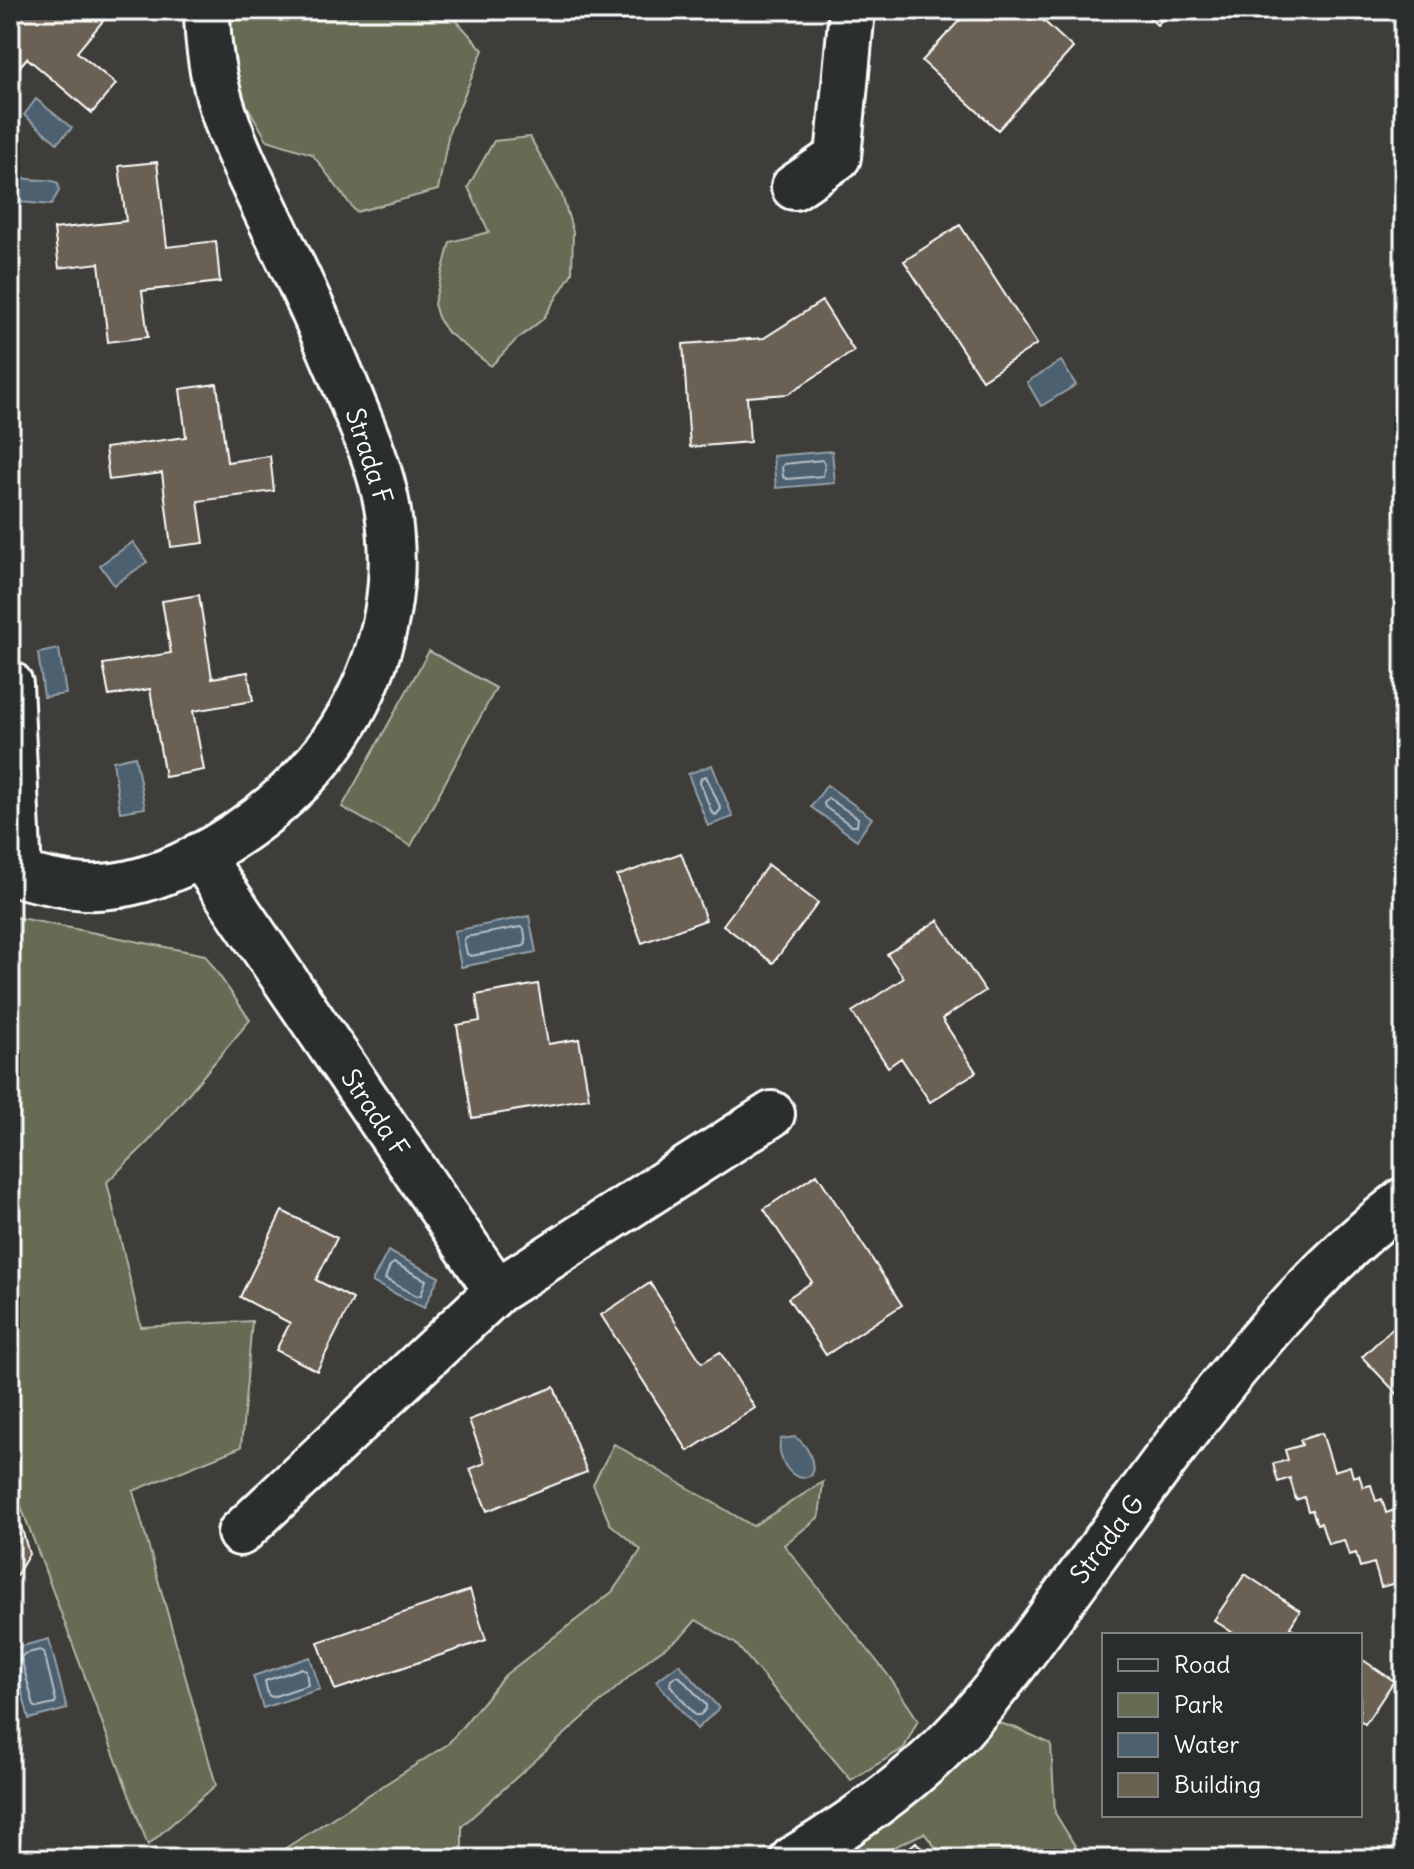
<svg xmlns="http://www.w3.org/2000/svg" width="1414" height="1869" font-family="Delius,sans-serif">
	<rect width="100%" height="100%" fill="#3e3d39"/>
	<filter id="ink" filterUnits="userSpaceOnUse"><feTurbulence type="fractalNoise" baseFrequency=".0125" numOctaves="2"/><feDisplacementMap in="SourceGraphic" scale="16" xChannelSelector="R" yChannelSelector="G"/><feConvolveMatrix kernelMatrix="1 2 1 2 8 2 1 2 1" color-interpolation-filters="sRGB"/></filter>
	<g filter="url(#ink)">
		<path fill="#656c52" stroke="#b2b6a8" stroke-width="2" d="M230,10h217l36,40 -34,82 -11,58 -82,22 -44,-58 -45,-14 -32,-55 -9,-65z
			M530,137l32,58 11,37 -1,41 -29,46 -28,22 -24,25 -45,-35 -8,-14 -4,-13 16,-62 39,-10 -21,-45 26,-46z
			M429,651l67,37 -85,158 -69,-39z
			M10,916l195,39 45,65 -102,122 -41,40 34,145 111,-6 -11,126 -108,44 83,294 -68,60 -138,-368z
			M614,1444l139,82 70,-44 -4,35 -35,28 104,130 30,45 -14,28 -53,32 -115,-136 -40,-24 -14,16 -32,22 -188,168v33h-180l-1,-8 167,-107 57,-69 107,-83 29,-42 -31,-26 -17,-40z
			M992,1721l24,7 35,16 4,69 20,33 4,13h-134l-21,-26 -32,15 -11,11h-72z"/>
		<path fill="#4d606f" stroke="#94a0a9" stroke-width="2" d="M36,99l36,29 -15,15 -33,-28z
			M24,178c13,4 22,-1 34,5l1,8 -8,14 -31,-3 -4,-6 -2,-11z
			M1061,361l15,24 -35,21 -14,-24z
			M832,451l3,32 -59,5 -3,-32z
			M133,542l14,20 -33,23 -14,-20z
			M59,649l7,45 -22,3 -6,-44z
			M135,756l10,52 -25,4 -7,-51z
			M712,765l21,52 -25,9 -20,-52z
			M827,785l45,33 -15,22 -46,-33z
			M529,916l7,36 -75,15 -7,-36z
			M388,1251l51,26 -15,31 -52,-26z
			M795,1437c13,8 20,24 17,38 -21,12 -37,-20 -31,-36z
			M49,1639l18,70 -38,10 -18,-70z
			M310,1657l10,32 -57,19 -10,-32z
			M679,1664l40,44 -22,21 -41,-48z"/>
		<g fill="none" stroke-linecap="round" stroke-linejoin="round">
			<path stroke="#b8bfc5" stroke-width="2" d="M822,460l3,4 -2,12 -36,3 -4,-2 -1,-10 2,-3z
				M706,776l15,33 -5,6 -4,-2 -12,-31 1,-4z
				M828,798l30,20 -1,8h-5l-27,-19 -1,-4z
				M520,927l4,2 2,14 -2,3 -53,10 -4,-2 -3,-14 2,-3z
				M394,1263l32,17 -5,15 -4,1 -32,-17 5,-13z
				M40,1650l4,2 12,49 -2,3 -17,4 -3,-2 -13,-48 3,-4z
				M302,1668l4,3 2,14 -36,12 -4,-2 -3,-14z
				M676,1676l4,1 26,28v4l-6,6h-5l-25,-30 1,-5z"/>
		</g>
		<path fill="#6b6152" stroke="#fff" stroke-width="2" d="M20,10h92l-35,42 39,32 -24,29 -65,-55 -17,20v-57z
			M969,10h63l41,38 -75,82 -76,-69z
			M1141,10h30l-14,15z
			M157,162l10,85 49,-6 4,41 -78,9 6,46 -40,5 -9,-79 -40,5 -5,-39 72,-8 -7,-55z
			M960,225l77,119 -55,36 -78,-119z
			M822,301l32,50 -66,43 -41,3 3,45 -60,5 -7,-103 81,-6z
			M217,384l10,78 43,-6 4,35 -76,10 6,42 -33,4 -9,-74 -53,7 -4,-32 81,-11 -6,-48z
			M199,595l13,83 36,-6 5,29 -60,10 11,59 -39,7 -15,-88 -41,7 -6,-32 68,-11 -9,-52z
			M681,853l25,67 -64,23 -25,-67z
			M768,865l50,38 -45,60 -50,-38z
			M938,920l47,71 -43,28 34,53 -46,30 -29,-44 -13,9 -36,-55 52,-34 -17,-24z
			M538,984l10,60 31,-5 10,59 -117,20 -15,-93 23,-4 -4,-26z
			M817,1174l85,131 -76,50 -38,-57 24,-16 -48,-73z
			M282,1211l55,27 -21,42 37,19 -36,72 -41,-21 14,-27 -50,-26z
			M650,1283l52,80 18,-11 35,56 -67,43 -87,-136z
			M1404,1317v84l-42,-44z
			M554,1387l33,85 -100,39 -17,-42 15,-6 -16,-43z
			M1322,1433l12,38 16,-5 3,11 6,-2 4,12 8,-2 5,16 6,-2 4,14 18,-6v74l-23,6 -7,-24 -14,4 -4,-14 -7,2 -5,-15 -16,4 -7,-21 -4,1 -5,-14 -4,1 -4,-14 -8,3 -6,-22 -12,4 -5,-18 15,-4 -3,-10 17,-5 -2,-5z
			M10,1486l19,68 -19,32z
			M1245,1574l55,37 -10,16 11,8h-65l-22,-15z
			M470,1590l16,50 -151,50 -17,-48z
			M1360,1658l34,23 -29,43 -5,-4z
			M916,1842l15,17h-35z"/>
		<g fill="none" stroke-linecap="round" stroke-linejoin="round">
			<defs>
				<path id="minor" d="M794,187l44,-30 14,-147
					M10,684l9,191
					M200,855l297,436
					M10,873c26,5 51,13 77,14 69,3 150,-47 199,-92 80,-74 120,-180 101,-289 -6,-34 -19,-66 -32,-97 -23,-58 -49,-115 -76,-171 -38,-81 -71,-136 -72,-228
					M240,1533l257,-242 275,-177
					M793,1859c60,-36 120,-78 168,-130 39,-43 73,-91 108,-138 103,-139 198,-284 335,-391"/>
			</defs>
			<use href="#minor" stroke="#fff" stroke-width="50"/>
			<use href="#minor" stroke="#2a2d2e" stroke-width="44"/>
		</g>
	</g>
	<g text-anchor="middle" stroke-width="6" stroke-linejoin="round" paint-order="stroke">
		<g font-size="26" fill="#fff" stroke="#2a2d2e">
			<text transform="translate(369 456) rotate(72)" y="9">Strada F</text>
			<text transform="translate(375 1113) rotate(56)" y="9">Strada F</text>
			<text transform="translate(1107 1539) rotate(-53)" y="9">Strada G</text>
		</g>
	</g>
	<rect width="1414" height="1869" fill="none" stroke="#2a2d2e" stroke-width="40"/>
	<rect x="20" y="20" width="1374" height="1829" fill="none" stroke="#fff" stroke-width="3" filter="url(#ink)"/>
	<rect x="1102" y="1633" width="260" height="184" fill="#2a2d2e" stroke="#7f8182" stroke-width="2"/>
	<rect x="1118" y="1659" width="40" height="12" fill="#2a2d2e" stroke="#7f8182" stroke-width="2"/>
	<text x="1174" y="1673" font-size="24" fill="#ffffff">Road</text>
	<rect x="1118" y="1693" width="40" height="24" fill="#656c52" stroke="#7f8182" stroke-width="2"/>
	<text x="1174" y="1713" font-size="24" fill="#ffffff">Park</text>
	<rect x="1118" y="1733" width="40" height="24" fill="#4d606f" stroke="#7f8182" stroke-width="2"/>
	<text x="1174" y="1753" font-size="24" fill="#ffffff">Water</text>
	<rect x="1118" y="1773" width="40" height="24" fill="#6b6152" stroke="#7f8182" stroke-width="2"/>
	<text x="1174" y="1793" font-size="24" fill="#ffffff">Building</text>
</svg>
